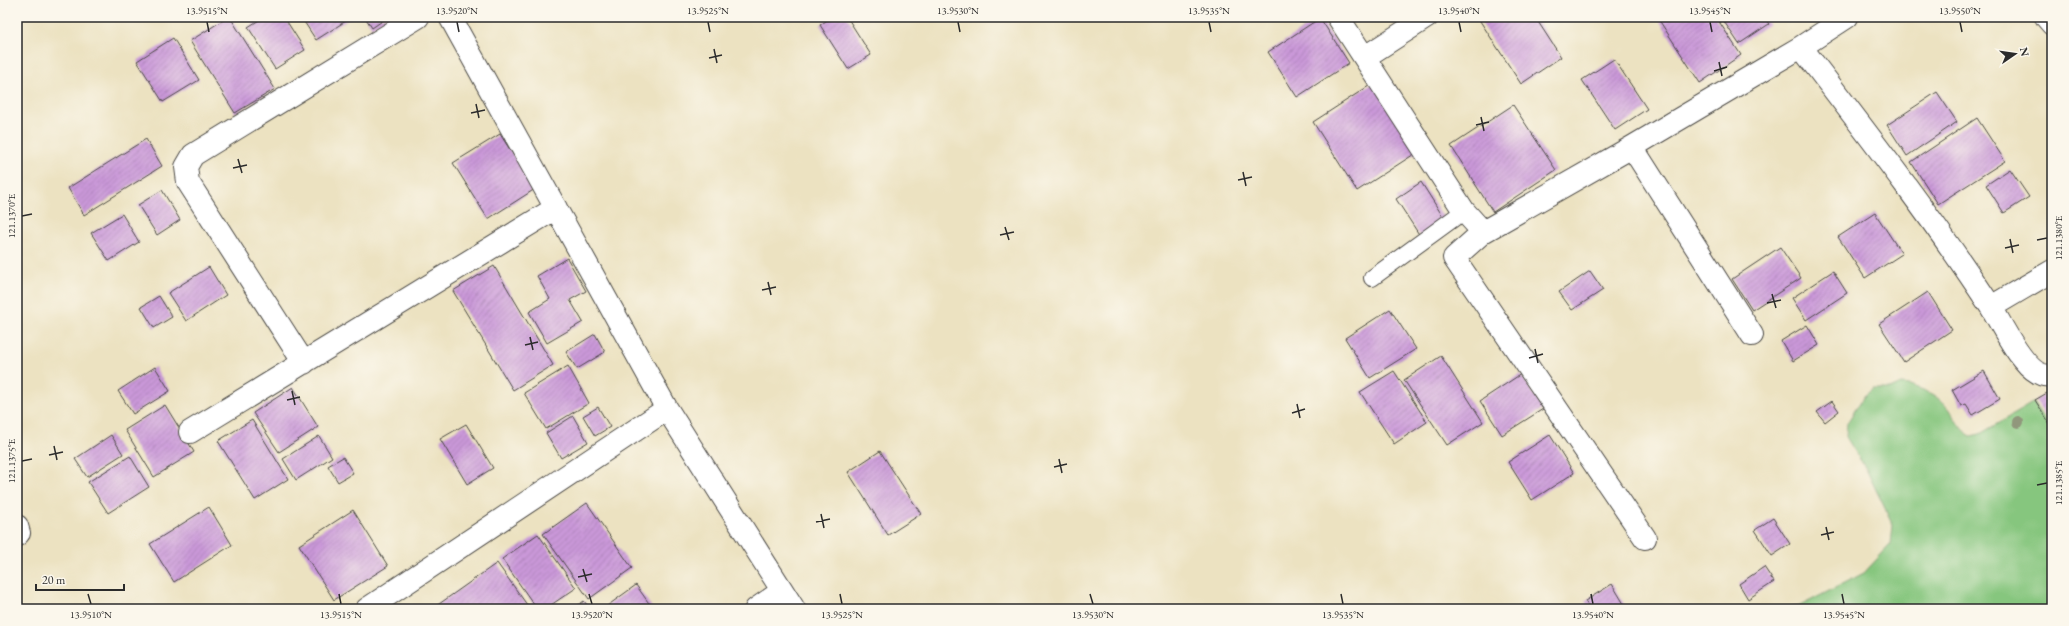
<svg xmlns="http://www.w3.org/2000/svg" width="2069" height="626" font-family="'EB Garamond',serif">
	<defs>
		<pattern id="building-hatch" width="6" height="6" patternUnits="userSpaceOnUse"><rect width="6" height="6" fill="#ca98d9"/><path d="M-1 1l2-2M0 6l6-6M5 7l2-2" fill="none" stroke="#a47cb0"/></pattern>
	</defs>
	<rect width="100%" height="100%" fill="#fbf7ec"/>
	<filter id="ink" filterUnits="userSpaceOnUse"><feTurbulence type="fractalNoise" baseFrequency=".025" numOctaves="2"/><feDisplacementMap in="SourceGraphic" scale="8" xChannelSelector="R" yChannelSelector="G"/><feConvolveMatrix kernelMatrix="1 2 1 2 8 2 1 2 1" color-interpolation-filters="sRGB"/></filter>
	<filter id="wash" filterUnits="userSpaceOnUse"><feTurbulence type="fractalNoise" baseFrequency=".012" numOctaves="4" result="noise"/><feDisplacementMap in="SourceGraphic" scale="16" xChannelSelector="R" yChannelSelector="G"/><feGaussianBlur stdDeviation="0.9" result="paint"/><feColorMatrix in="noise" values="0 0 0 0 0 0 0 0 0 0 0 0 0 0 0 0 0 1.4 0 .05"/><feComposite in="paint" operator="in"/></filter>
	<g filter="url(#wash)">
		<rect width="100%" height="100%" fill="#ece2c1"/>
		<path fill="#86c67e" stroke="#587854" d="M1899,385c22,1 42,10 54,31 7,10 7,13 18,20l9,-2 54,-32 18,29v178h-18l-2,-3 -5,3h-253l24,-2 66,-34 27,-29 2,-19 -27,-56 -20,-32 1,-14 17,-27 9,-7h17z"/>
		<g id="blocks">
			<path fill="url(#building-hatch)" d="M228,17h2l45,72 -40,24 -45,-72z
				M264,17h20l21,33 -30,19 -27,-42z
				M301,17h51l-36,23z
				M365,17h23l-16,11z
				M832,17h15l24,38 -23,14 -28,-44z
				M1486,17h49l26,40 -40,27 -41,-63z
				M1657,17h59l25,38 -41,28z
				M1721,17h43l5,7 -30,20z
				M1320,18l29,45 -52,34 -29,-45z
				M173,38l26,42 -36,22 -26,-41z
				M1614,59l33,50 -32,21 -33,-50z
				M1375,82l44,69 -62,40 -44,-69z
				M1937,92l20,30 -50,34 -20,-31z
				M1513,105l43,65 -63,42 -42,-66z
				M1977,118l28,43 -67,43 -27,-42z
				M500,134l35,55 -47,30 -35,-56z
				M146,139l16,27 -78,49 -16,-27z
				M2010,169l19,28 -25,16 -18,-28z
				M1421,182l26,41 -25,16 -26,-40z
				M162,190l18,30 -23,15 -19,-30z
				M1875,213l27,41 -37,24 -27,-41z
				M122,214l17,28 -30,19 -18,-28z
				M1780,247l21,31 -49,32 -20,-31z
				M567,258l19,33 -16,9 13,22 -36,21 -18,-31 21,-13 -13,-23z
				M494,266l59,99 -40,25 -60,-99z
				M209,267l17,28 -40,26 -18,-28z
				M1590,271l13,19 -31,20 -13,-18z
				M1833,271l14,22 -41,27 -14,-22z
				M1928,292l24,38 -48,32 -25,-38z
				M159,296l13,21 -18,11 -13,-21z
				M1390,309l26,40 -46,29 -25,-40z
				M1807,325l12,20 -26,16 -12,-20z
				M595,334l10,18 -28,17 -11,-17z
				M1441,356l42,66 -36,23 -43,-65z
				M568,366l21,37 -43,26 -22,-36z
				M155,367l15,24 -37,23 -15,-23z
				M1394,371l33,51 -33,22 -34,-52z
				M1984,371l16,28 -27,16 -7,-11 -5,2 -9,-16z
				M1521,374l22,35 -41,26 -22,-34z
				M293,387l25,40 -39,25 -26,-39z
				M2047,393l5,9v25l-17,-27z
				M1832,401l7,10 -14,11 -8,-10z
				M165,405l29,47 -40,25 -29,-47z
				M598,407l12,20 -15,9 -12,-20z
				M573,416l15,26 -27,16 -15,-25z
				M252,420l36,59 -33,21 -37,-59z
				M466,424l27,44 -26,16 -27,-45z
				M111,435l12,19 -36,23 -12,-18z
				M1550,435l24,38 -42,27 -24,-38z
				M319,436l13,21 -36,23 -13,-21z
				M880,451l41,63 -33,21 -40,-63z
				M130,456l19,31 -41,26 -20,-31z
				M343,457l10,16 -15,9 -10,-16z
				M587,503l45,65 -43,31 -46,-65z
				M209,507l23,38 -58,37 -24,-38z
				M353,510l35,56 -54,34 -35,-55z
				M1773,518l17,26 -18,12 -17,-26z
				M538,534l38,54 -31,21h-8l-35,-50z
				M497,563l33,46h-98z
				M1764,567l10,15 -26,17 -9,-15z
				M1612,584l15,25h-37l-5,-8z
				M636,585l17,24h-50z
				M584,601l6,8h-17z"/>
		</g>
	</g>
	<g filter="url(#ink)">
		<use href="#blocks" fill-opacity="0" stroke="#484642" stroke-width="1"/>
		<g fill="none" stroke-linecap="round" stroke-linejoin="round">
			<defs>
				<path id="service" d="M1372,278l92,-67"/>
				<path id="minor" d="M450,17l217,392 127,200
					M1338,17l126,194 19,21
					M2046,17l6,7
					M1801,47c65,85 131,170 190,260 11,17 36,75 61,68
					M1365,57l62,-40
					M1632,147l120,188
					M1991,307l61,-36
					M304,363l-116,-181 -2,-15 7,-12 225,-138
					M190,432l366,-224
					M17,526l2,7 -2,2
					M1645,538l-191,-280 29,-26 149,-85 169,-100 46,-30
					M367,609l300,-200
					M756,609l26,-18"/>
			</defs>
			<use href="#service" stroke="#484642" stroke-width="18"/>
			<use href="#minor" stroke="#484642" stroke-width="24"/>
			<use href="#service" stroke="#fff" stroke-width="16"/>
			<use href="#minor" stroke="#fff" stroke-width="22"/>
		</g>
		<circle fill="#91977c" cx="2018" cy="422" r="6"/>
	</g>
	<path fill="none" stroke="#2b2b2b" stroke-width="1.5" d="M207,22l2,10M457,22l2,10M708,22l2,10M958,22l2,10M1209,22l2,10M1459,22l2,10M1710,22l2,10M1960,22l2,10M714,49l3,14M709,58l13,-3M1719,62l3,14M1714,71l13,-4M476,104l3,14M471,113l14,-3M1481,117l3,14M1476,125l13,-3M238,159l4,14M233,168l14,-3M1243,172l3,14M1238,180l14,-3M22,216l10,-2M1005,227l4,13M1000,235l14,-3M2010,239l3,14M2037,240l10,-2M2005,248l14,-3M768,282l3,13M762,290l14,-3M1772,294l4,14M1767,303l14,-3M530,337l3,13M525,345l13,-3M1535,349l3,14M1529,358l14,-4M292,391l3,14M287,400l13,-3M1297,404l3,14M1292,413l13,-4M54,446l3,14M49,455l14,-3M1059,459l3,14M22,461l10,-2M1054,467l13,-3M2037,485l10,-2M821,514l3,14M816,522l14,-3M1826,527l3,13M1821,535l13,-3M583,569l4,13M578,577l14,-3M88,594l3,10M339,594l2,10M589,594l3,10M840,594l2,10M1090,594l3,10M1341,594l2,10M1591,594l2,10M1842,594l2,10"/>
	<rect width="2069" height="626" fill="none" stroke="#fbf7ec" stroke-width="44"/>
	<g transform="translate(2015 54) rotate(77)" stroke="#fbf7ec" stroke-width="3" paint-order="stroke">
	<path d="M0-3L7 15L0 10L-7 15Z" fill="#2b2b2b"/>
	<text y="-6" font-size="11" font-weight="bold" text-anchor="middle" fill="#2b2b2b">N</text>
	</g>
	<path d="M36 584v6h88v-6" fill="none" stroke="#2b2b2b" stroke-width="2"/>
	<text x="42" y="584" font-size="12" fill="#2b2b2b" stroke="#fbf7ec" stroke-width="3" paint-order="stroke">20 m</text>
	<rect x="22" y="22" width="2025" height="582" fill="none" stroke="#2b2b2b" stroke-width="1.5"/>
	<g font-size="10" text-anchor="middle" fill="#2b2b2b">
		<text x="207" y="14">13.9515°N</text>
		<text x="457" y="14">13.9520°N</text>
		<text x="708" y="14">13.9525°N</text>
		<text x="958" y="14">13.9530°N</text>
		<text x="1209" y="14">13.9535°N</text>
		<text x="1459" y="14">13.9540°N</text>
		<text x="1710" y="14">13.9545°N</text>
		<text x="1960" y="14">13.9550°N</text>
		<text transform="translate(11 216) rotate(-90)" y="4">121.1370°E</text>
		<text transform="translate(2058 238) rotate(-90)" y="4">121.1380°E</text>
		<text transform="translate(11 461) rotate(-90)" y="4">121.1375°E</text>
		<text transform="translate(2058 483) rotate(-90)" y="4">121.1385°E</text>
		<text x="91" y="618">13.9510°N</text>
		<text x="341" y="618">13.9515°N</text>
		<text x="592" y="618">13.9520°N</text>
		<text x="842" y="618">13.9525°N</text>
		<text x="1093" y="618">13.9530°N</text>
		<text x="1343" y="618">13.9535°N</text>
		<text x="1593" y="618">13.9540°N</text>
		<text x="1844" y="618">13.9545°N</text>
	</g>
</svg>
